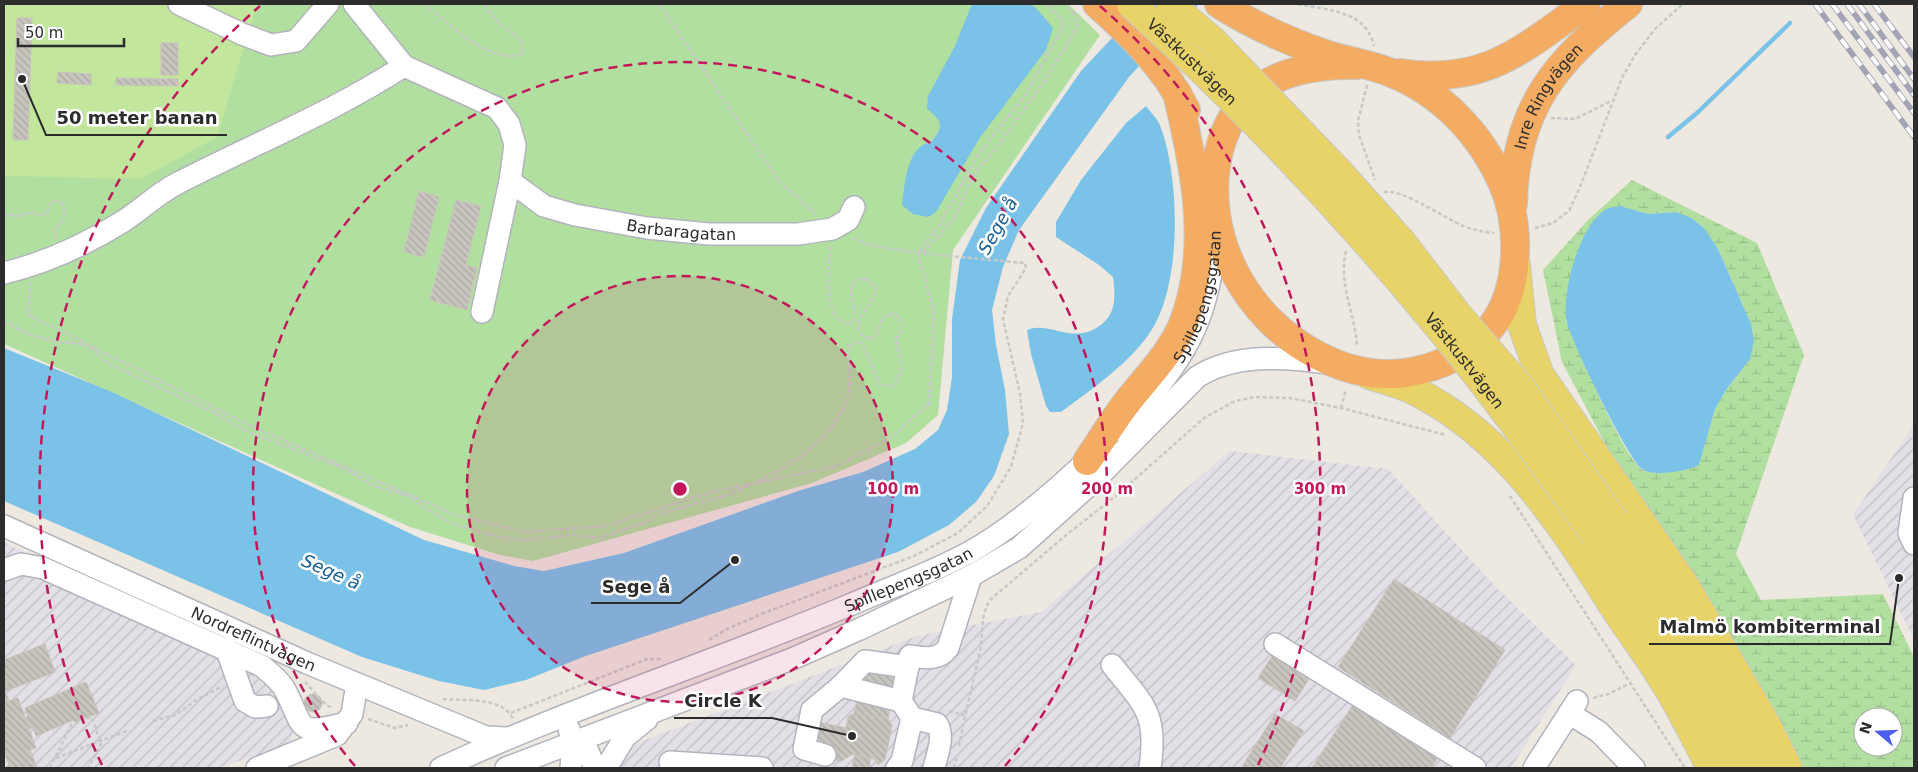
<svg xmlns="http://www.w3.org/2000/svg" width="1918" height="772" font-family="'DejaVu Sans',sans-serif">
	<defs>
		<pattern id="industrial-furrows" width="10" height="10" patternUnits="userSpaceOnUse" patternTransform="scale(1.25)"><rect width="10" height="10" fill="#e2dfe6"/><path d="M-1 1l2-2M0 10L10 0M9 11l2-2" fill="none" stroke="#c2c0c5"/></pattern>
		<pattern id="wetland-marsh" width="20" height="14" patternUnits="userSpaceOnUse" patternTransform="scale(1.25)"><rect width="20" height="14" fill="#b1dfa0"/><path d="M1 5h8M5 5V1M11 12h8M15 12V8" fill="none" stroke="#98c08a"/></pattern>
		<pattern id="building-back-hatch" width="6" height="6" patternUnits="userSpaceOnUse" patternTransform="scale(1.25)"><rect width="6" height="6" fill="#c8c5bf"/><path d="M-1 5l2 2M0 0l6 6M5-1l2 2" fill="none" stroke="#aca9a4"/></pattern>
	</defs>
	<rect width="100%" height="100%" fill="#ede8e0"/>
	<path fill="url(#industrial-furrows)" d="M1914,424v216l-61,-125z
		M1230,451l158,18 106,116 82,80 -65,103h-939l345,-132 124,-24z
		M4,542l268,140 22,48 -5,15 -72,23h-213z"/>
	<path fill="url(#wetland-marsh)" fill-rule="evenodd" d="M1632,180l125,63 47,112 -68,199 25,46 122,-6 31,63v111h-143l-94,-188 -115,-218 -19,-92 45,-50zM1634,210l14,4 28,-2 28,16 14,21 33,75 -1,35 -24,31 -11,19 -16,55c-15,3 -41,13 -56,6 -18,-9 -68,-126 -77,-150zM1863,717h30v30h-30z"/>
	<path fill="#b1dfa0" d="M4,4h1064l32,31 -147,215 -15,165 -32,28 -94,40 -279,78 -33,-6 -90,-28 -406,-183z"/>
	<path fill="#c1e69c" d="M4,4h253l-40,133 -76,42 -137,-3z"/>
	<path fill="#7ac2e7" d="M972,4h58l7,5 16,19 -7,22 -67,89 -43,73 -8,5 -15,-3 -11,-9c3,-21 4,-58 29,-63 13,-15 12,-21 -4,-33l1,-13 27,-50z
		M1144,4h55l-24,23 -46,50 -110,153 -16,37 -11,43 4,35 9,45 4,44 -15,42 -18,26 -27,23 -51,27 -315,105 -57,23 -42,10 -45,-9 -77,-24 -358,-156v-153l108,44 312,148 90,26 30,5 80,-18 174,-62 65,-19 52,-23 23,-19 9,-20 5,-33v-58l8,-59 26,-52 95,-137z
		M1146,106c5,7 13,14 15,22 19,52 21,156 -10,203 -21,32 -59,58 -90,81h-11l-4,-6 -15,-52 -4,-24c23,-10 47,17 75,-6 15,-12 13,-30 11,-47l-14,-12 -43,-28v-15l25,-42 45,-57z
		M1620,206l28,8 28,-2 15,6 13,10 14,21 33,75 3,17 -4,18 -24,31 -11,19 -16,56c-11,6 -48,13 -58,3 -14,-11 -73,-132 -75,-150 -3,-29 13,-91 39,-108 4,-3 10,-3 15,-4z"/>
	<g fill="none" stroke-linecap="round" stroke-linejoin="round">
		<path stroke="#7ac2e7" stroke-width="4.5" d="M1668,137l29,-24 93,-90"/>
	</g>
	<path fill="url(#building-back-hatch)" stroke="#c8c4b9" d="M17,18h15l-4,122h-15z
		M161,43h17v32h-17z
		M58,72l33,2v11l-34,-2z
		M116,78l62,1v7l-62,-1z
		M57,110l26,2 -1,11 -26,-2z
		M419,191l20,6 -15,60 -20,-5z
		M456,200l25,6 -15,59 11,3 -10,42 -37,-10z
		M1394,579l111,71 -55,88 -112,-71z
		M45,644l10,28 -46,18 -5,-15v-15z
		M1272,656l37,23 -14,22 -37,-23z
		M864,666l34,7 -10,46 -34,-6z
		M4,675l5,15 -4,1 4,10 9,-3 18,50 -6,2 7,18h-33l5,-3 -5,-14z
		M86,682l13,31 -24,9 -1,-2 -38,16 -3,-8 -4,1 -4,-12 3,-1 -3,-8z
		M304 703a9 9 0 1 1 18 0a9 9 0 1 1-18 0Z
		M1354,703l84,54 -7,11h-119z
		M854,713l34,6 4,7 -7,34 -7,5 -4,-6 -21,-5 -13,8 -8,-4 2,-9 -21,-5 5,-22 28,6 2,-11z
		M1275,714l29,17 -24,37h-39z
		M855,754l16,4 -2,10h-17z"/>
	<g fill="none" stroke-linecap="round" stroke-linejoin="round">
		<defs>
			<g id="minor">
				<path d="M179,4l63,30 29,11 25,-4 32,-37"/>
				<path d="M354,4l50,62 93,42 12,16 6,21 -5,36 -28,131"/>
				<path id="s1" d="M510,181l34,25 31,9 72,13 62,6h89l34,-5 16,-9 6,-13"/>
				<path d="M4,273c42,-10 81,-28 118,-51 19,-12 36,-29 56,-39 76,-39 155,-71 226,-117"/>
				<path id="s2" d="M1119,430c62,-62 95,-113 96,-203"/>
				<path d="M1914,498l-5,35 5,11"/>
				<path id="s3" d="M4,526l303,137 179,74 20,1"/>
				<path d="M4,570l17,-6 22,4 219,98c7,6 17,14 22,22 22,41 9,48 63,35"/>
				<path d="M1275,644l200,124"/>
				<path d="M226,648l19,53 10,6 12,-1"/>
				<path d="M1112,665c32,40 46,48 38,103"/>
				<path d="M841,686l60,15"/>
				<path d="M1569,713l30,19 35,36"/>
				<path d="M912,718l-11,-17 9,-45c15,2 28,5 38,-8l23,-72"/>
				<path d="M569,729l4,12 -2,27"/>
				<path d="M573,741l14,8 8,19"/>
				<path d="M825,755l-21,-6 8,-39 29,-24 24,-25 43,6"/>
				<path d="M670,762l92,6"/>
				<path d="M257,768l80,-33 15,-21 5,-30"/>
				<path id="s4" d="M441,768c134,-62 275,-107 411,-164 39,-17 80,-31 118,-52 46,-26 89,-64 127,-101"/>
				<path d="M506,768l286,-109 68,-30 111,-53 48,-28 77,-69 101,-102c37,-24 88,-20 130,-14"/>
				<path d="M606,768l19,-31 22,-18"/>
				<path d="M897,768l5,-7 10,-43 25,6c8,13 0,30 -3,44"/>
				<path d="M1534,768l43,-67"/>
			</g>
			<path id="major" d="M1516,265l6,60 18,50 146,212 79,135 23,46
				M1369,375c15,5 32,9 46,16 92,46 147,134 200,218 17,26 36,50 51,76 17,27 30,55 45,83
				M1615,522l98,153 50,93
				M1595,535l81,129 58,104"/>
			<g id="highway">
				<path d="M1097,4c35,31 68,63 89,106"/>
				<path d="M1219,4c33,21 69,37 106,50 21,7 44,10 64,18 52,20 91,61 113,110 19,42 19,108 -11,145 -23,28 -51,40 -86,46 -31,4 -59,-3 -86,-17 -74,-37 -120,-123 -100,-205 5,-19 14,-39 29,-53 27,-28 73,-34 109,-33"/>
				<path d="M1400,73c85,13 123,-24 186,-69"/>
				<path id="s5" d="M1513,204c2,-97 43,-143 115,-200"/>
				<path d="M1087,461c14,-20 26,-41 41,-60 19,-24 43,-48 55,-77 29,-74 12,-156 -6,-231"/>
			</g>
		</defs>
		<use href="#minor" stroke="#b3b4be" stroke-width="24"/>
		<use href="#major" stroke="#c8c8c8" stroke-width="30"/>
		<use href="#highway" stroke="#c8c8c8" stroke-width="30"/>
		<path stroke="#c8c8c8" stroke-width="2.5" stroke-dasharray="4 2.5" stroke-linecap="butt" d="M425,4c19,17 69,64 98,49l-1,-12 -25,-20 -14,-17
			M659,4l120,177 37,33
			M1298,4c31,7 68,6 76,42
			M1367,85l-9,36 1,14 16,45
			M1551,118l24,1 36,-18
			M1384,192c17,-4 61,26 79,34 11,4 20,6 31,7
			M4,215l18,1c7,-5 11,-3 19,0l5,-2 6,-12 5,-1 6,3c3,11 1,18 -8,25l1,10
			M1535,228l18,-5 16,-12 11,-24 42,-109 13,-23 20,-26 28,-25
			M1346,251c-8,33 9,62 11,95
			M924,252l31,-34 15,-37 8,-12 17,-19 52,-73 27,-44c6,-13 1,-20 -9,-29
			M31,282l-4,32 222,111 204,89 72,18 80,-6 104,-33 127,-27 56,-29 37,-34 5,-90 -16,-60 22,-29 40,-72 44,-55 41,-74 -18,-19
			M4,322l27,13 25,7 21,1 13,4 19,17 106,49 29,17 96,37 35,19 33,10 22,15 26,14 47,13 22,2 47,-5 28,3 46,-16 15,-9 68,-18 20,-10
			M1341,408l5,-19
			M759,481c37,-18 80,-47 90,-90 2,-14 0,-29 -1,-43l4,-5 6,-2 4,3 18,41 12,1c15,-12 7,-31 4,-47 10,-13 10,-19 -4,-26l-9,4c-5,9 -2,17 -13,22l-8,-3 -4,-7c0,-17 17,-24 18,-41 -4,-4 -9,-11 -16,-9 -19,4 -2,28 -6,41l-5,4c-27,-3 -22,-59 -18,-78
			M1510,496l175,272
			M709,640l18,-11 37,-16 150,-57 44,-23 29,-27 24,-39 12,-44 -3,-29 -17,-75 5,-23 18,-28 -1,-5 -107,-10 -49,-8 -18,-8
			M305,682l21,23 7,3
			M1593,698l15,-4 23,-11
			M443,699c20,2 60,-3 70,20
			M949,711l15,4
			M511,713l136,-54h16
			M368,719l27,9 13,-3
			M153,721l22,-6 23,-16 25,-13
			M959,746c6,-32 14,-63 21,-95 4,-19 -1,-35 11,-52l74,-63 52,-41 87,-77 31,-17 19,-4 36,1 51,10 105,27
			M56,758l73,-28
			M50,768l21,-43 21,-8 9,27 -13,24
			M954,768l3,-12"/>
		<use href="#minor" stroke="#fff" stroke-width="21"/>
		<use href="#major" stroke="#e8d369" stroke-width="28"/>
		<use href="#highway" stroke="#f4ac63" stroke-width="28"/>
		<defs>
			<path id="rail" d="M1815,4l99,133
				M1832,4l82,109
				M1847,4l67,91
				M1859,4l55,75
				M1874,4l40,53"/>
		</defs>
		<use href="#rail" stroke="#a2a4b5" stroke-width="5.5"/>
		<use href="#rail" stroke="#fff" stroke-width="4" stroke-dasharray="11" stroke-linecap="butt"/>
		<defs>
			<g id="major-bridge">
				<path id="s6" d="M1131,4c111,100 215,210 310,326 54,66 104,136 154,205"/>
				<path d="M1170,4l43,37 127,132 61,68 57,74 63,73 94,134"/>
			</g>
		</defs>
		<use href="#major-bridge" stroke="#c8c8c8" stroke-width="30" stroke-linecap="butt"/>
		<use href="#major-bridge" stroke="#e8d369" stroke-width="28"/>
	</g>
	<circle cx="680" cy="489" r="213" fill="#c2185b" fill-opacity=".12"/>
	<g fill="none" stroke="#c2185b" stroke-width="2.5" stroke-dasharray="9 6">
		<circle cx="680" cy="489" r="213"/>
		<path d="M355 766A427 427 0 1 1 1005 766"/>
		<path d="M102 765A640 640 0 0 1 260 6M1100 6A640 640 0 0 1 1258 765"/>
	</g>
	<g text-anchor="middle" stroke-width="5" stroke-linejoin="round" paint-order="stroke">
		<g font-size="16" fill="#2c2c2c" stroke="#fff">
			<text dy="6" stroke="none"><textPath href="#s6" startOffset="84">Västkustvägen</textPath></text>
			<text dy="6" stroke="none"><textPath href="#s5" startOffset="116">Inre Ringvägen</textPath></text>
			<text dy="6" stroke="none"><textPath href="#s1" startOffset="182">Barbaragatan</textPath></text>
			<text dy="6" stroke="none"><textPath href="#s2" startOffset="159">Spillepengsgatan</textPath></text>
			<text dy="6" stroke="none"><textPath href="#s6" startOffset="489">Västkustvägen</textPath></text>
			<text dy="6" stroke="none"><textPath href="#s4" startOffset="504">Spillepengsgatan</textPath></text>
			<text dy="6" stroke="none"><textPath href="#s3" startOffset="274">Nordreflintvägen</textPath></text>
		</g>
		<g font-size="18" font-style="italic" fill="#176196" stroke="#fff">
			<text transform="translate(998 226) rotate(-61)" y="6">Sege å</text>
			<text transform="translate(331 572) rotate(24)" y="6">Sege å</text>
		</g>
	</g>
	<circle cx="680" cy="489" r="8" fill="#c2185b" stroke="#fff" stroke-width="2.5"/>
	<g font-size="15" text-anchor="middle" font-weight="bold" fill="#c2185b" stroke="#fff" stroke-width="5" stroke-linejoin="round" paint-order="stroke">
		<text x="893" y="494">100 m</text>
		<text x="1107" y="494">200 m</text>
		<text x="1320" y="494">300 m</text>
	</g>
	<path fill="none" stroke="#2c2c2c" stroke-width="2" d="M22 79L46 135H227M735 560L680 603H591M1899 578L1890 644H1649M852 736L772 718H674"/>
	<g fill="#2c2c2c" stroke="#fff" stroke-width="2">
		<circle cx="22" cy="79" r="5"/>
		<circle cx="735" cy="560" r="5"/>
		<circle cx="1899" cy="578" r="5"/>
		<circle cx="852" cy="736" r="5"/>
	</g>
	<g font-size="18" text-anchor="middle" font-weight="bold" fill="#2c2c2c" stroke="#fff" stroke-width="5" stroke-linejoin="round" paint-order="stroke">
		<text x="137" y="124">50 meter banan</text>
		<text x="636" y="593">Sege å</text>
		<text x="1770" y="633">Malmö kombiterminal</text>
		<text x="723" y="707">Circle K</text>
	</g>
	<rect width="1918" height="772" fill="none" stroke="#2c2c2c" stroke-width="10"/>
	<g transform="translate(1878 732) rotate(289)"><circle r="24" fill="#ffffff" stroke="#ababab"/>
	<path d="M0-4L9 19L0 12L-9 19Z" fill="#4b5eee"/>
	<text y="-8" font-size="14" font-weight="bold" text-anchor="middle" fill="#2c2c2c">N</text>
	</g>
	<path d="M18 38v8h106v-8" fill="none" stroke="#2c2c2c" stroke-width="2.5"/>
	<text x="25" y="38" font-size="15" fill="#2c2c2c" stroke="#ffffff" stroke-width="4" paint-order="stroke">50 m</text>
</svg>
